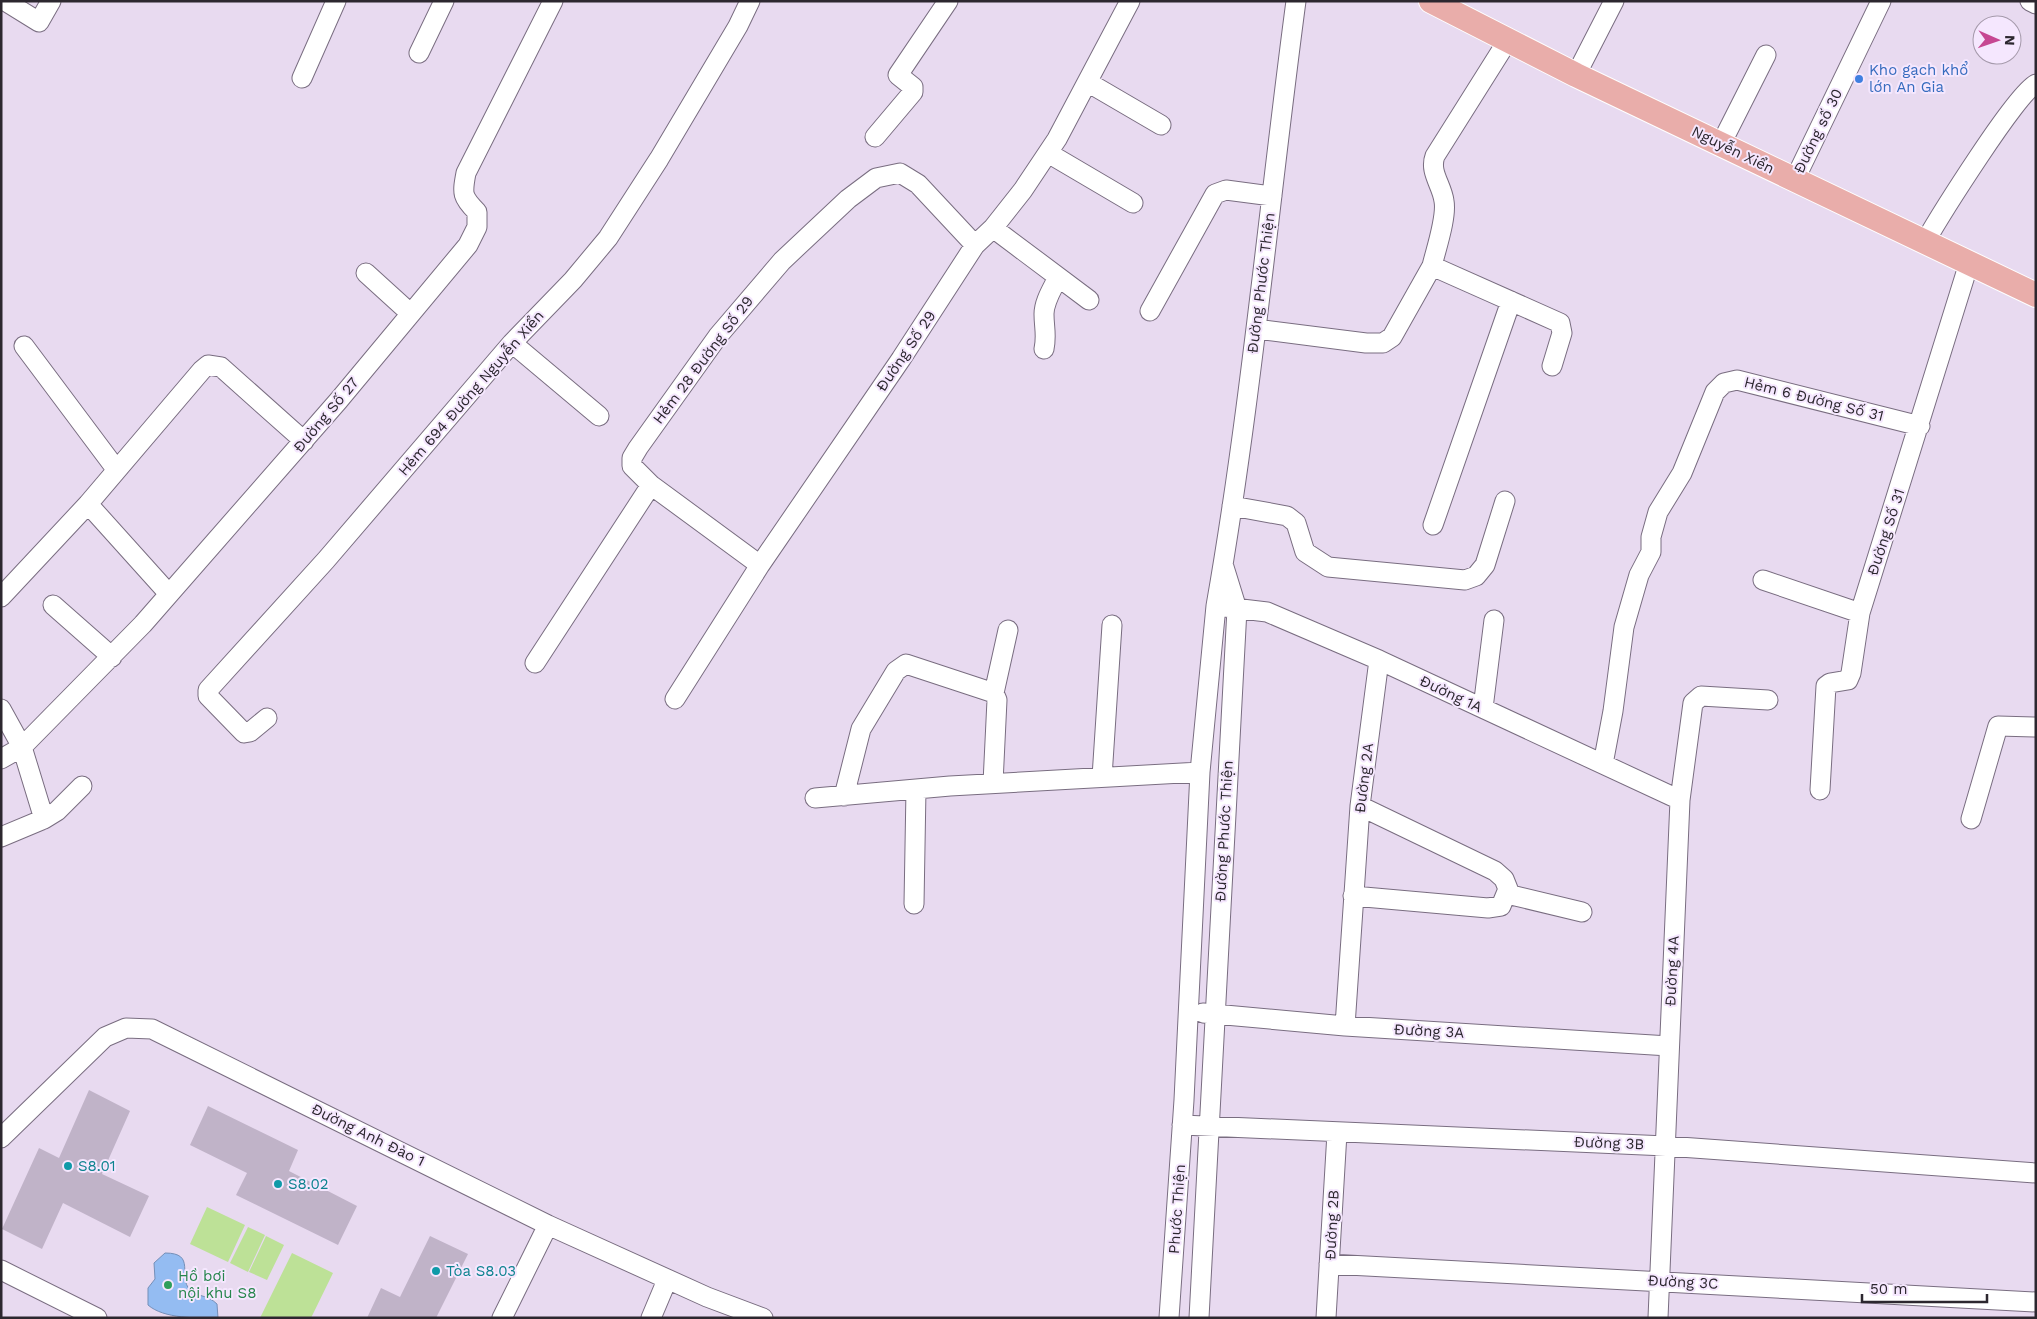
<svg xmlns="http://www.w3.org/2000/svg" width="2037" height="1319" font-family="'Work Sans',sans-serif">
  <style>
    .green { fill: #bde197 }
    .water { fill: #94bcf2; stroke: #758fb8 }
    .building { fill: #c0b3c8 }
    .lines { fill: none; stroke-linecap: round; stroke-linejoin: round }
    .minor-casing { stroke: #796d80; stroke-width: 21 }
    .major-casing { stroke: #fff; stroke-width: 26 }
    .minor { stroke: #fff; stroke-width: 19 }
    .major { stroke: #e9adaa; stroke-width: 24 }
    .shop-dot { fill: #3f7fe0; stroke: #f5e7fe; stroke-width: 2 }
    .culture-dot { fill: #0f9aa8; stroke: #f5e7fe; stroke-width: 2 }
    .leisure-dot { fill: #2e9e5b; stroke: #f5e7fe; stroke-width: 2 }
    .labels { text-anchor: middle; dominant-baseline: central; stroke-width: 4; stroke-linejoin: round; paint-order: stroke }
    .shop-label { font-size: 15px; fill: #366cbe; stroke: #f5e7fe; text-anchor: start }
    .street-label { font-size: 15px; fill: #2c272f; stroke: #f5e7fe }
    .culture-label { font-size: 15px; fill: #0d838f; stroke: #f5e7fe; text-anchor: start }
    .leisure-label { font-size: 15px; fill: #27864d; stroke: #f5e7fe; text-anchor: start }
  </style>
  <rect width="100%" height="100%" fill="#e8daf0"/>
  <path class="green" d="M 207,1207 L 245,1225 L 228,1262 L 190,1244 Z
    M 248,1227 L 265,1235 L 248,1272 L 230,1263 Z
    M 266,1236 L 284,1245 L 267,1280 L 249,1272 Z
    M 292,1253 L 333,1273 L 311,1318 L 260,1318 Z"/>
  <path class="water" d="M 165,1253 C 197,1253 177,1276 190,1290 C 196,1297 207,1294 217,1304 L 218,1318 C 197,1318 164,1319 148,1305 L 148,1288 L 155,1279 L 154,1263 Z"/>
  <path class="building" d="M 89,1090 L 130,1111 L 102,1174 L 149,1196 L 130,1237 L 63,1203 L 42,1249 L 2,1229 L 39,1148 L 59,1158 Z
    M 208,1106 L 298,1150 L 289,1171 L 357,1206 L 338,1245 L 236,1195 L 247,1173 L 190,1145 Z
    M 430,1236 L 468,1254 L 436,1318 L 367,1318 L 381,1288 L 400,1297 Z"/>
  <g class="lines">
    <g class="minor-casing">
      <path id="minor" d="M 5,1 L 39,22 L 51,1
        M 2030,1 L 2036,4
        M 419,53 L 444,1
        M 1576,75 L 1614,1
        M 302,78 L 336,1
        M 1089,83 L 1161,125
        M 875,137 L 913,92 L 913,87 L 898,75 L 948,1
        M 1721,144 L 1766,55
        M 1048,153 L 1133,203
        M 1795,179 L 1881,1
        M 993,228 L 1089,300
        M 1925,242 C 1938,219 2019,89 2036,84
        M 1432,266 C 1436,249 1447,217 1444,201 C 1442,185 1429,172 1435,156 L 1508,40
        M 366,273 L 410,313
        M 1150,311 L 1215,194 L 1226,190 L 1272,196
        M 1256,329 L 1366,343 L 1383,343 L 1392,337 L 1432,266 L 1560,323 L 1562,333 L 1552,366
        M 512,343 L 599,416
        M 24,346 L 116,469
        M 1044,349 C 1047,335 1044,328 1044,314 C 1044,301 1053,288 1058,277
        M 88,504 L 169,594
        M 1232,506 L 1287,516 L 1296,523 L 1305,552 L 1328,567 L 1465,580 L 1476,576 L 1485,565 L 1505,501
        M 1433,525 L 1511,301
        M 760,565 L 651,485 L 632,466 L 632,458 L 638,448 L 718,336 L 782,261 L 848,199 L 876,178 L 900,173 L 918,184 L 975,245
        M 1763,580 L 1860,613
        M 1,597 L 88,504 L 202,370 L 208,365 L 221,367 L 304,441
        M 53,605 L 112,657
        M 1225,607 L 1267,612 L 1379,660 L 1680,800
        M 535,663 L 651,485
        M 994,693 L 1008,630
        M 675,699 L 760,565 L 901,359 L 975,245 L 993,228 L 1023,190 L 1057,139 L 1130,1
        M 1483,708 L 1494,620
        M 1,709 L 22,747 L 44,819 L 1,837
        M 267,718 L 250,732 L 244,733 L 208,696 L 208,690 L 326,560 L 512,343 L 573,280 L 608,238 L 659,159 L 738,26 L 750,1
        M 1,759 L 22,747 L 143,624 L 339,400 L 468,245 L 477,227 L 477,212 C 462,197 462,194 466,173 L 553,1
        M 1603,764 L 1613,711 L 1624,627 L 1639,575 L 1651,552 L 1651,537 L 1658,512 L 1682,473 L 1715,392 L 1724,383 L 1737,380 L 1920,426
        M 1102,777 L 1112,625
        M 1820,790 L 1826,686 L 1830,683 L 1848,680 L 1851,673 L 1860,613 L 1969,263
        M 844,796 L 861,729 L 896,671 L 906,664 L 994,693 L 997,700 L 993,783
        M 815,798 L 950,786 L 1200,772
        M 44,819 L 57,811 L 82,786
        M 1971,819 L 1998,726 L 2036,727
        M 1507,894 L 1582,912
        M 1353,896 L 1488,908 L 1501,906 L 1508,889 L 1504,879 L 1495,871 L 1360,806
        M 914,904 L 916,789
        M 1203,1013 L 1345,1026 L 1669,1046
        M 1345,1026 L 1360,806 L 1379,660
        M 1182,1125 L 1666,1146 L 2036,1173
        M 1,1138 L 105,1037 L 126,1028 L 152,1029 L 548,1225 L 707,1297 L 763,1318
        M 1329,1264 L 2036,1302
        M 1,1270 L 97,1318
        M 502,1318 L 548,1225
        M 651,1318 L 667,1280
        M 1169,1318 L 1184,1100 L 1200,772 L 1216,606 C 1251,406 1269,203 1296,1
        M 1199,1318 L 1237,609 L 1224,567
        M 1326,1318 L 1337,1133
        M 1658,1318 L 1680,800 L 1693,703 L 1701,696 L 1768,700"/>
    </g>
    <g class="major-casing">
      <path id="major" d="M 1431,1 L 1576,75 L 2036,295"/>
    </g>
    <use href="#minor" class="minor"/>
    <use href="#major" class="major"/>
  </g>
  <circle class="shop-dot" cx="1859" cy="79" r="5"/>
  <g class="culture-dot">
    <circle cx="68" cy="1166" r="5"/>
    <circle cx="278" cy="1184" r="5"/>
    <circle cx="436" cy="1271" r="5"/>
  </g>
  <circle class="leisure-dot" cx="168" cy="1285" r="5"/>
  <g class="labels">
    <g class="shop-label">
      <text x="1869" y="70">Kho gạch khổ<tspan x="1869" dy="17">lớn An Gia</tspan></text>
    </g>
    <g class="street-label">
      <text transform="translate(1818 131) rotate(-64)">Đường số 30</text>
      <text transform="translate(1733 150) rotate(26)">Nguyễn Xiển</text>
      <text transform="translate(1261 283) rotate(-83)">Đường Phước Thiện</text>
      <text transform="translate(906 351) rotate(-56)">Đường Số 29</text>
      <text transform="translate(703 360) rotate(-53)">Hẻm 28 Đường Số 29</text>
      <text transform="translate(471 393) rotate(-49)">Hẻm 694 Đường Nguyễn Xiển</text>
      <text transform="translate(1814 399) rotate(14)">Hẻm 6 Đường Số 31</text>
      <text transform="translate(326 415) rotate(-50)">Đường Số 27</text>
      <text transform="translate(1886 532) rotate(-72)">Đường Số 31</text>
      <text transform="translate(1451 694) rotate(25)">Đường 1A</text>
      <text transform="translate(1364 778) rotate(-83)">Đường 2A</text>
      <text transform="translate(1224 831) rotate(-87)">Đường Phước Thiện</text>
      <text transform="translate(1672 971) rotate(-87)">Đường 4A</text>
      <text transform="translate(1429 1031) rotate(3)">Đường 3A</text>
      <text transform="translate(368 1135) rotate(26)">Đường Anh Đào 1</text>
      <text transform="translate(1609 1143) rotate(2)">Đường 3B</text>
      <text transform="translate(1177 1209) rotate(-86)">Phước Thiện</text>
      <text transform="translate(1332 1225) rotate(-87)">Đường 2B</text>
      <text transform="translate(1683 1282) rotate(3)">Đường 3C</text>
    </g>
    <g class="culture-label">
      <text x="78" y="1166">S8.01</text>
      <text x="288" y="1184">S8.02</text>
      <text x="446" y="1271">Tòa S8.03</text>
    </g>
    <g class="leisure-label">
      <text x="178" y="1276">Hồ bơi<tspan x="178" dy="17">nội khu S8</tspan></text>
    </g>
  </g>
  <rect width="2037" height="1319" fill="none" stroke="#2c272f" stroke-width="5"/>
  <g transform="translate(1997 40) rotate(92)"><circle r="24" fill="#f5e7fe" stroke="#a59aab"/>
  <path d="M0-4L9 19L0 12L-9 19Z" fill="#c64792"/>
  <text y="-8" font-size="14" font-weight="bold" text-anchor="middle" fill="#2c272f">N</text>
  </g>
  <path d="M1862 1294v8h125v-8" fill="none" stroke="#2c272f" stroke-width="2.5"/>
  <text x="1870" y="1294" font-size="15" fill="#2c272f" stroke="#f5e7fe" stroke-width="4" paint-order="stroke">50 m</text>
</svg>
